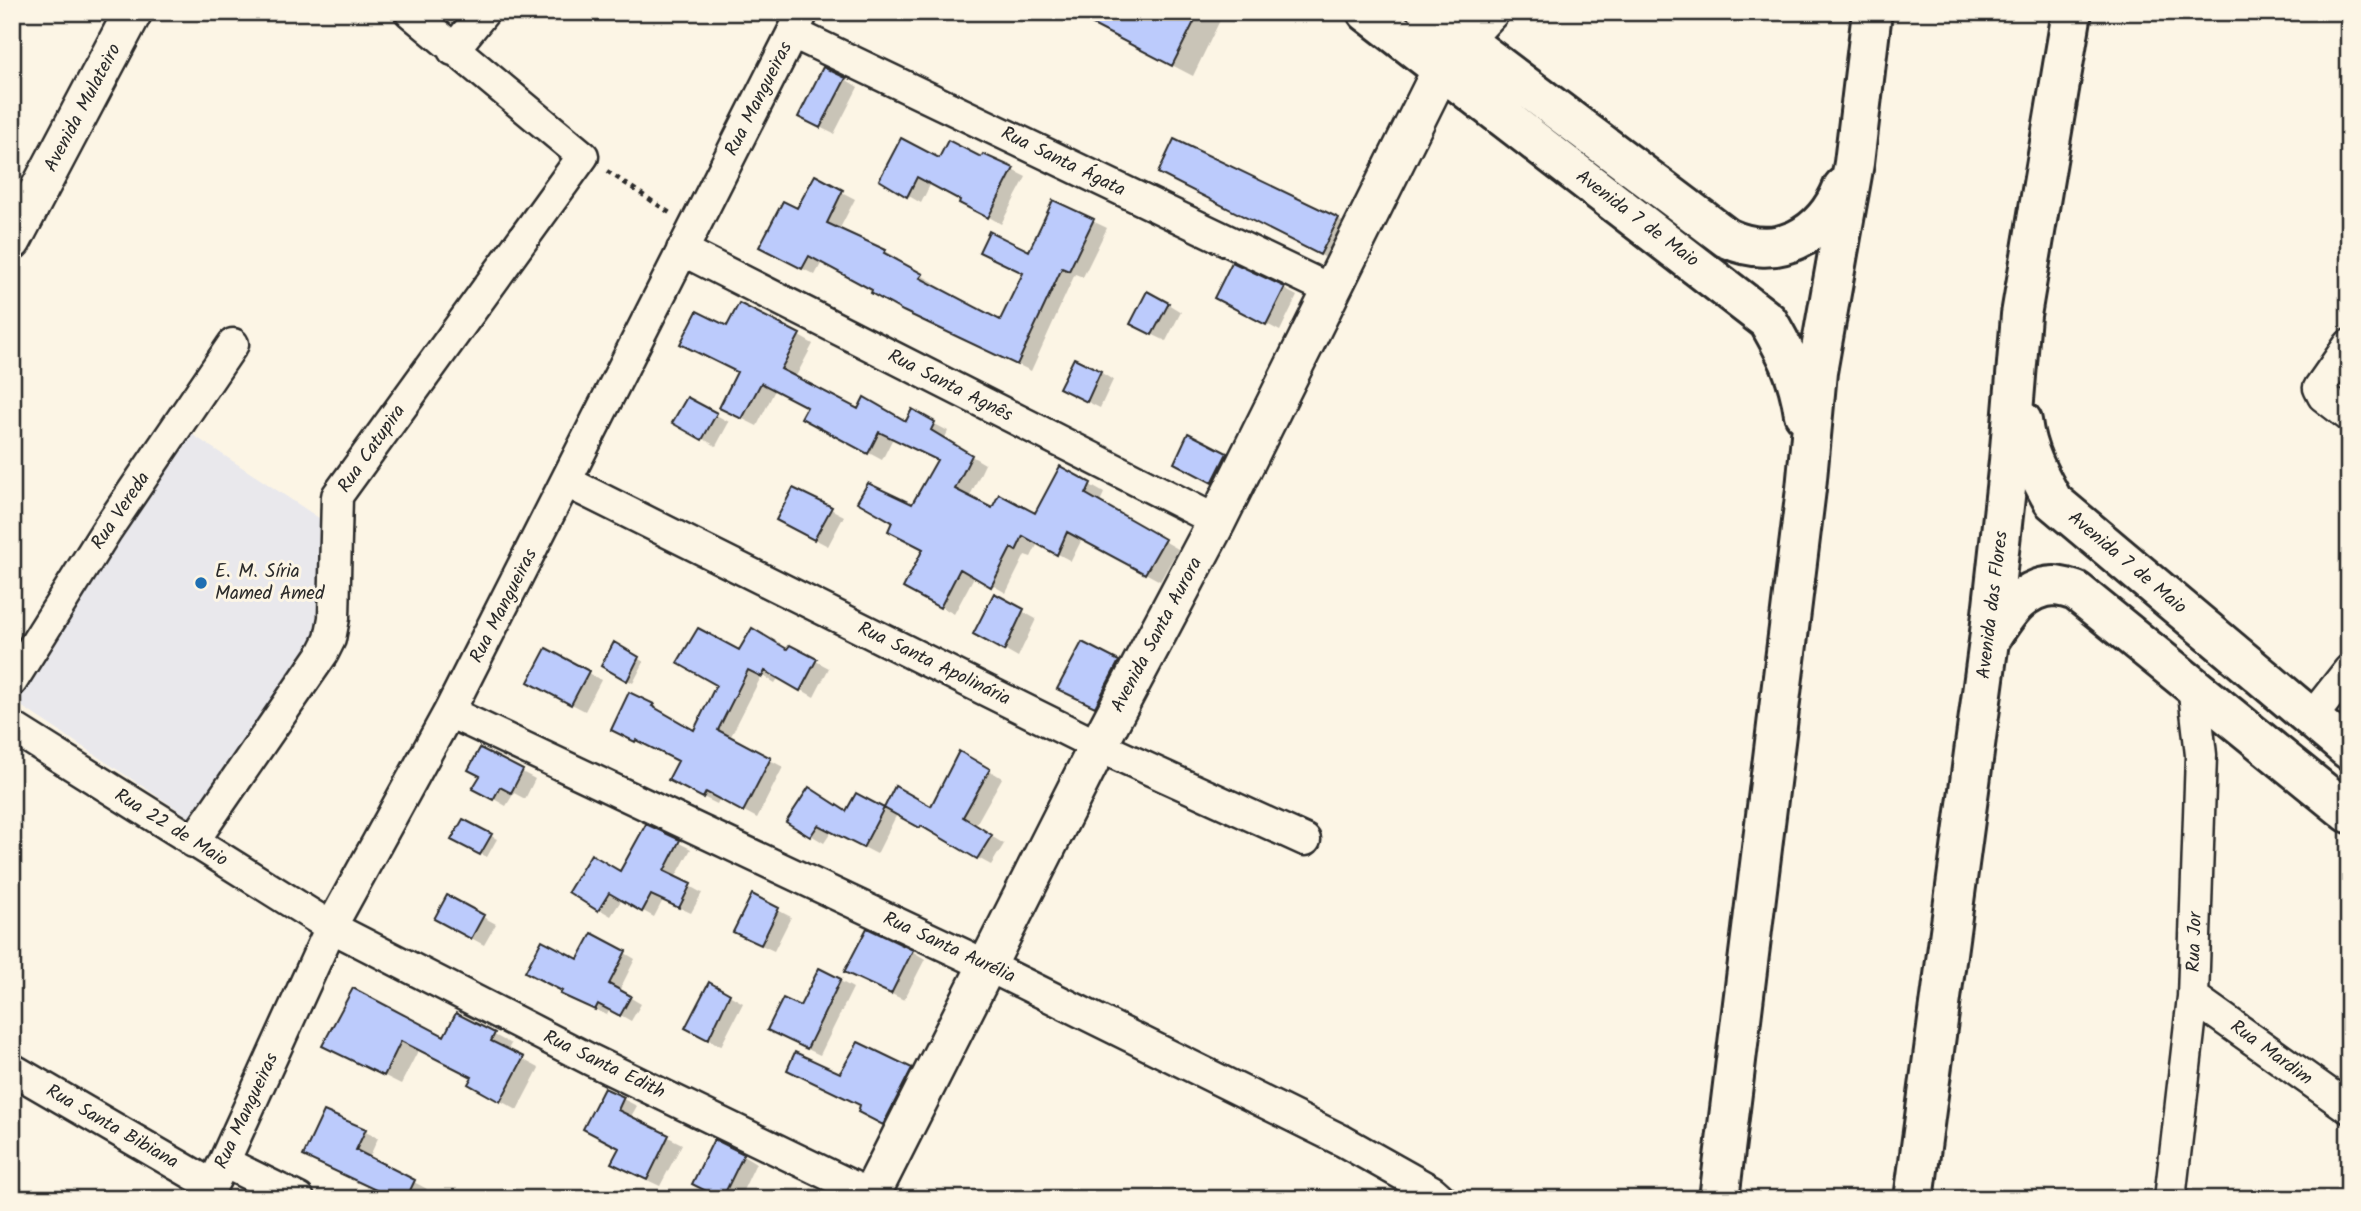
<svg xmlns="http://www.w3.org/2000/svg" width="2361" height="1211" font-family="Kalam,sans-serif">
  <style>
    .built { fill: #e9e8ec }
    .shadow { fill: #0003 }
    .building { fill: #bccbfc; stroke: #2b2b2b; stroke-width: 2 }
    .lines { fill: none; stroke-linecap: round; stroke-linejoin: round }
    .minor-casing { stroke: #2b2b2b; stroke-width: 35 }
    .tertiary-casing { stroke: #2b2b2b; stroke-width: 42 }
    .secondary-casing { stroke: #2b2b2b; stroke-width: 44 }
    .path { stroke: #2b2b2b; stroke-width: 4.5; stroke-dasharray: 5 5; stroke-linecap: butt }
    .minor { stroke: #fcf5e5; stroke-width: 30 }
    .tertiary { stroke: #fcf5e5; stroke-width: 37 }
    .secondary { stroke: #fcf5e5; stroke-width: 38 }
    .poi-dot { fill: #1f6fb2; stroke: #fcf5e5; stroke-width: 2.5 }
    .labels { text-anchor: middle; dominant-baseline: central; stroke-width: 6; stroke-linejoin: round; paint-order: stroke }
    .street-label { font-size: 19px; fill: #2b2b2b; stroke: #fcf5e5 }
    .poi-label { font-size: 19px; fill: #2b2b2b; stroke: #fcf5e5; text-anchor: start }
  </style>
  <rect width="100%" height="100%" fill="#fcf5e5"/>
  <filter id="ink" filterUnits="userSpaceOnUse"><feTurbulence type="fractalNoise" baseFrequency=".0143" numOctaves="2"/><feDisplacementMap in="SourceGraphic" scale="14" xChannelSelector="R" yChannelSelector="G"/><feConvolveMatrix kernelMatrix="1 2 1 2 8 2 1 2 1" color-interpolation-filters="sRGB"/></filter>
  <g filter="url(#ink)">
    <path class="built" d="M 184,429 L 319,518 L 319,647 L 198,823 L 12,700 L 12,693 Z"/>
    <path class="shadow" d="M 1097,12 L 1224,12 L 1193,76 L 1112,34 Z
      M 845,79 L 858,87 L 834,134 L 813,124 Z
      M 984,156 L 1026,177 L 1001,224 L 931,183 L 921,203 L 881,180 L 940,160 L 982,159 Z
      M 815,178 L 855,199 L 839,230 L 885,251 L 898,259 L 897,261 L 935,283 L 933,287 L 1001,323 L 1025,274 L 1030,253 L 1053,202 L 1107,228 L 1083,277 L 1075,274 L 1031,371 L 886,300 L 874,290 L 822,262 L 815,275 L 774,254 Z
      M 1180,183 L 1338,219 L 1358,231 L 1340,265 Z
      M 1284,289 L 1297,296 L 1280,331 L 1229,304 Z
      M 1168,304 L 1181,312 L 1166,341 L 1145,331 Z
      M 728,329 L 799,336 L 813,344 L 795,378 L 859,412 L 906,423 L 912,412 L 948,431 L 944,440 L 985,464 L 969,498 L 993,510 L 1036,516 L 1060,468 L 1104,493 L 1099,504 L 1178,549 L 1160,581 L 1082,539 L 1071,561 L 1038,543 L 1031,557 L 1025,555 L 1006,593 L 975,575 L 954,614 L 906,587 L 926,549 L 939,460 L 893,438 L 882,460 L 817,425 L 809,407 L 775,390 L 757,426 L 735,415 L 739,372 Z
      M 1100,372 L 1113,380 L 1100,408 L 1074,395 Z
      M 688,400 L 729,422 L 716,446 L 675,423 Z
      M 1226,455 L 1239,462 L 1226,489 L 1189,470 Z
      M 794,490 L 844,516 L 828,546 L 791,527 Z
      M 995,596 L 1036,619 L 1018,657 L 976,633 Z
      M 615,645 L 644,662 L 633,683 L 603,666 Z
      M 1082,645 L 1131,670 L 1108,713 L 1073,696 Z
      M 791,648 L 829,668 L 814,697 L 779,677 L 775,683 L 762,675 L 730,738 L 783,767 L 757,818 L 720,798 L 717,804 L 683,787 L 680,761 L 626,737 L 630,694 L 666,713 L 665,715 L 695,732 L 739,653 L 788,652 Z
      M 588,673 L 601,680 L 585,711 L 543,689 Z
      M 960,753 L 1002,778 L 975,826 L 1004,844 L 991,865 L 897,814 L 877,854 L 832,831 L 824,843 L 788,821 L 847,813 L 856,795 L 884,810 L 896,789 L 931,808 Z
      M 522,772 L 535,779 L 525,799 L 514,793 L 506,806 L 475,788 Z
      M 464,821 L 497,839 L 487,857 L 453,839 Z
      M 647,827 L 691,849 L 675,878 L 702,893 L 691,913 L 663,900 L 654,917 L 622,899 L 611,916 L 570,892 L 621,873 Z
      M 752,897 L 791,917 L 774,951 L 748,939 Z
      M 483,917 L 496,924 L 484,945 L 449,926 Z
      M 912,951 L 925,959 L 904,1000 L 860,979 Z
      M 625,953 L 635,959 L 619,991 L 641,1004 L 631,1021 L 610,1009 L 607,1015 L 573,999 L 579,962 Z
      M 840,981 L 853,988 L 820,1055 L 782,1037 L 801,1008 Z
      M 710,984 L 743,1003 L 721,1046 L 700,1035 Z
      M 457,1015 L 511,1044 L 507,1051 L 539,1068 L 517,1110 L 470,1084 L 474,1077 L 419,1049 L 401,1084 L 325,1046 L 445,1038 Z
      M 911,1070 L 924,1077 L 896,1131 L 873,1119 L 841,1075 Z
      M 605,1090 L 637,1106 L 630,1118 L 682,1144 L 660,1186 L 626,1170 Z
      M 325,1113 L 378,1138 L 369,1158 L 427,1189 L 422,1199 L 395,1199 Z
      M 743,1155 L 756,1163 L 739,1199 L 723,1199 L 694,1183 Z
      M 811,1188 L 833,1199 L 805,1199 Z
      M 507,1194 L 517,1199 L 504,1199 Z"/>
    <path class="building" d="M 1068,12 L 1199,12 L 1172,66 Z
      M 823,67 L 846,78 L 820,128 L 798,117 Z
      M 901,138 L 939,158 L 948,140 L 981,157 L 983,154 L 1014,168 L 988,218 L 959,203 L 960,200 L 917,177 L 907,197 L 879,180 Z
      M 1174,139 L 1339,218 L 1320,255 L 1158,173 Z
      M 815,175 L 843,190 L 827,223 L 886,250 L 884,253 L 923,274 L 920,278 L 1000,320 L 1023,273 L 979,252 L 989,231 L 1029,251 L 1053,200 L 1094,219 L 1069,271 L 1062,268 L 1017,365 L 903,311 L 871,293 L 872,290 L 809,256 L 802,269 L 759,247 L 783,201 L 797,208 Z
      M 1232,262 L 1285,287 L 1266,325 L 1214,298 Z
      M 1147,291 L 1169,303 L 1152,335 L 1130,324 Z
      M 739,303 L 800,334 L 781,369 L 858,409 L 864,397 L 906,421 L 912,409 L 935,422 L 931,430 L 972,455 L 955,489 L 992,508 L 999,494 L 1035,513 L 1060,466 L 1091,483 L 1086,494 L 1165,539 L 1145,574 L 1067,532 L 1057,555 L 1023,536 L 1016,551 L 1011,548 L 991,587 L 960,569 L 940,608 L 903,588 L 923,549 L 888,531 L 892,522 L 857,502 L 868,483 L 912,504 L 937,460 L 879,432 L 868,454 L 801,418 L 807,407 L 761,383 L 742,419 L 719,408 L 737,372 L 680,344 L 697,311 L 727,326 Z
      M 1074,358 L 1101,371 L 1087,402 L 1059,388 Z
      M 687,397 L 717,413 L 702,440 L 672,423 Z
      M 1188,433 L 1227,453 L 1212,483 L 1174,463 Z
      M 793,488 L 832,507 L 814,540 L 776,520 Z
      M 994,593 L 1024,609 L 1004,651 L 973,634 Z
      M 698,628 L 739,650 L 752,628 L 787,649 L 790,645 L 817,659 L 800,691 L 765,671 L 762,677 L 748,670 L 718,730 L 771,758 L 743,812 L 706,792 L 703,798 L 668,780 L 678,761 L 636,740 L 635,742 L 611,730 L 629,692 L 654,704 L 652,706 L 694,730 L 716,685 L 677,663 Z
      M 614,642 L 639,657 L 627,681 L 601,666 Z
      M 1082,642 L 1119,661 L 1095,707 L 1057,689 Z
      M 546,648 L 589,671 L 571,705 L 528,682 Z
      M 480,748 L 523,770 L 511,793 L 500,787 L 493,800 L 472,789 L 480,776 L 468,770 Z
      M 959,751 L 990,769 L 963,817 L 992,835 L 977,859 L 921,826 L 920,828 L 884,808 L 895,786 L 931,806 Z
      M 809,787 L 846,811 L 856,793 L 884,808 L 863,848 L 818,825 L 810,837 L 786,822 Z
      M 463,819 L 492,834 L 480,855 L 451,840 Z
      M 646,824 L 680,840 L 664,871 L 691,884 L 679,908 L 651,895 L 642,912 L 609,893 L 598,911 L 568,892 L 591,854 L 620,871 Z
      M 752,894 L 779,908 L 761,945 L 733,932 Z
      M 447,895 L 484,915 L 471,939 L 434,919 Z
      M 867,928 L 913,950 L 891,994 L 844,972 Z
      M 592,933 L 626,951 L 609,984 L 631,996 L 620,1016 L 598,1004 L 595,1010 L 560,994 L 562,991 L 525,972 L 542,940 L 578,959 Z
      M 819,968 L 841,979 L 807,1049 L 767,1030 L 783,998 L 800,1006 Z
      M 709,982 L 730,994 L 708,1040 L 685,1028 Z
      M 353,988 L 444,1036 L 456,1013 L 495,1033 L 491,1041 L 524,1057 L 500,1102 L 468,1084 L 472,1077 L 401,1041 L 384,1076 L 322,1046 Z
      M 858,1042 L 912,1068 L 883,1125 L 858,1112 L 860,1105 L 787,1070 L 795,1052 L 840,1073 Z
      M 604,1088 L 624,1097 L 618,1110 L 669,1135 L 647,1180 L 611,1163 L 619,1148 L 583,1129 Z
      M 324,1111 L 366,1129 L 356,1150 L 415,1180 L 406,1199 L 395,1199 L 303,1156 Z
      M 714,1139 L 744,1154 L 722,1199 L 692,1184 Z"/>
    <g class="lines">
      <g class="minor-casing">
        <path id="minor" d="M 793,33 L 1333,291
          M 453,50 L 484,12
          M 1451,58 L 1494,12
          M 682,250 L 1217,521
          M 2349,345 L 2319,388 L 2323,396 L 2349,416
          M 567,482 L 1098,746 L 1305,840
          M 12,681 L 106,531 L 233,344
          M 449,712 L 988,966 L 1343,1141 L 1432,1191 L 1441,1199
          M 2312,717 L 2349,670
          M 12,727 L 331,927 L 589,1059 L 879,1199
          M 193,842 L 323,653 L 330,639 L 334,618 L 337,496 L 583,156 L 410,12
          M 2193,997 L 2349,1108
          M 12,1069 L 212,1185
          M 224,1162 L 299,1199
          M 205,1199 L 224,1162 L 331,927 L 449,712 L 803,12
          M 2170,1199 L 2193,997 L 2201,755 L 2193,684"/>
      </g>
      <g class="tertiary-casing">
        <path id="tertiary" d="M 12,241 L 133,12
          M 869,1199 L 1098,746 L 1217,521 L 1441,70"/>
      </g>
      <g class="secondary-casing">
        <path id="secondary" d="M 1367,12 L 1768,321 C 1787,354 1798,375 1804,414
          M 1427,12 L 1727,238 C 1777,261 1823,237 1843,187
          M 2022,421 C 2026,452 2038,474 2053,501 L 2349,750
          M 1989,641 C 2005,616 2021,587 2054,586 C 2061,586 2069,589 2076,591 L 2349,813
          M 1719,1199 L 1806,489 L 1817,372 L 1854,163 L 1872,12
          M 1914,1199 L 1989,641 L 2009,461 L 2021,315 L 2072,12"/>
      </g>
      <path class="path" d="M 607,171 L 670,213"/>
      <use href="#minor" class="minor"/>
      <use href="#tertiary" class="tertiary"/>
      <use href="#secondary" class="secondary"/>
    </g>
  </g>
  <circle class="poi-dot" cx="201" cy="583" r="7"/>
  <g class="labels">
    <g class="street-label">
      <text transform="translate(759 99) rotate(-63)">Rua Mangueiras</text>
      <text transform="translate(83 108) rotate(-62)">Avenida Mulateiro</text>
      <text transform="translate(1063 162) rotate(26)">Rua Santa Ágata</text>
      <text transform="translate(1637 219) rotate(37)">Avenida 7 de Maio</text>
      <text transform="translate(950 386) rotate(27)">Rua Santa Agnês</text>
      <text transform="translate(372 449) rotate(-55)">Rua Catupira</text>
      <text transform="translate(121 511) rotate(-56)">Rua Vereda</text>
      <text transform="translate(2127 563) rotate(40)">Avenida 7 de Maio</text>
      <text transform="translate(1993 605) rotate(-83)">Avenida das Flores</text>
      <text transform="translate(504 606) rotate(-63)">Rua Mangueiras</text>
      <text transform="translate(1157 635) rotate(-62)">Avenida Santa Aurora</text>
      <text transform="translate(934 664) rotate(26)">Rua Santa Apolinária</text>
      <text transform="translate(171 828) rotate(32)">Rua 22 de Maio</text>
      <text transform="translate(2195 942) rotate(-88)">Rua Jor</text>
      <text transform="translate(949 948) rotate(25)">Rua Santa Aurélia</text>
      <text transform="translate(2271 1053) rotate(36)">Rua Mardim</text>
      <text transform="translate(604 1065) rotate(26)">Rua Santa Edith</text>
      <text transform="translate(247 1111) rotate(-65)">Rua Mangueiras</text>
      <text transform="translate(112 1127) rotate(30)">Rua Santa Bibiana</text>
    </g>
    <g class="poi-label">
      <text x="215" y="572">E. M. Síria<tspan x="215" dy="22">Mamed Amed</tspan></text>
    </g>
  </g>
  <rect width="2361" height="1211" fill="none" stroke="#fcf5e5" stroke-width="42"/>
  <rect x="21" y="21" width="2319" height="1169" fill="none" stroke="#2b2b2b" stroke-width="2.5" filter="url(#ink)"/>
</svg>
